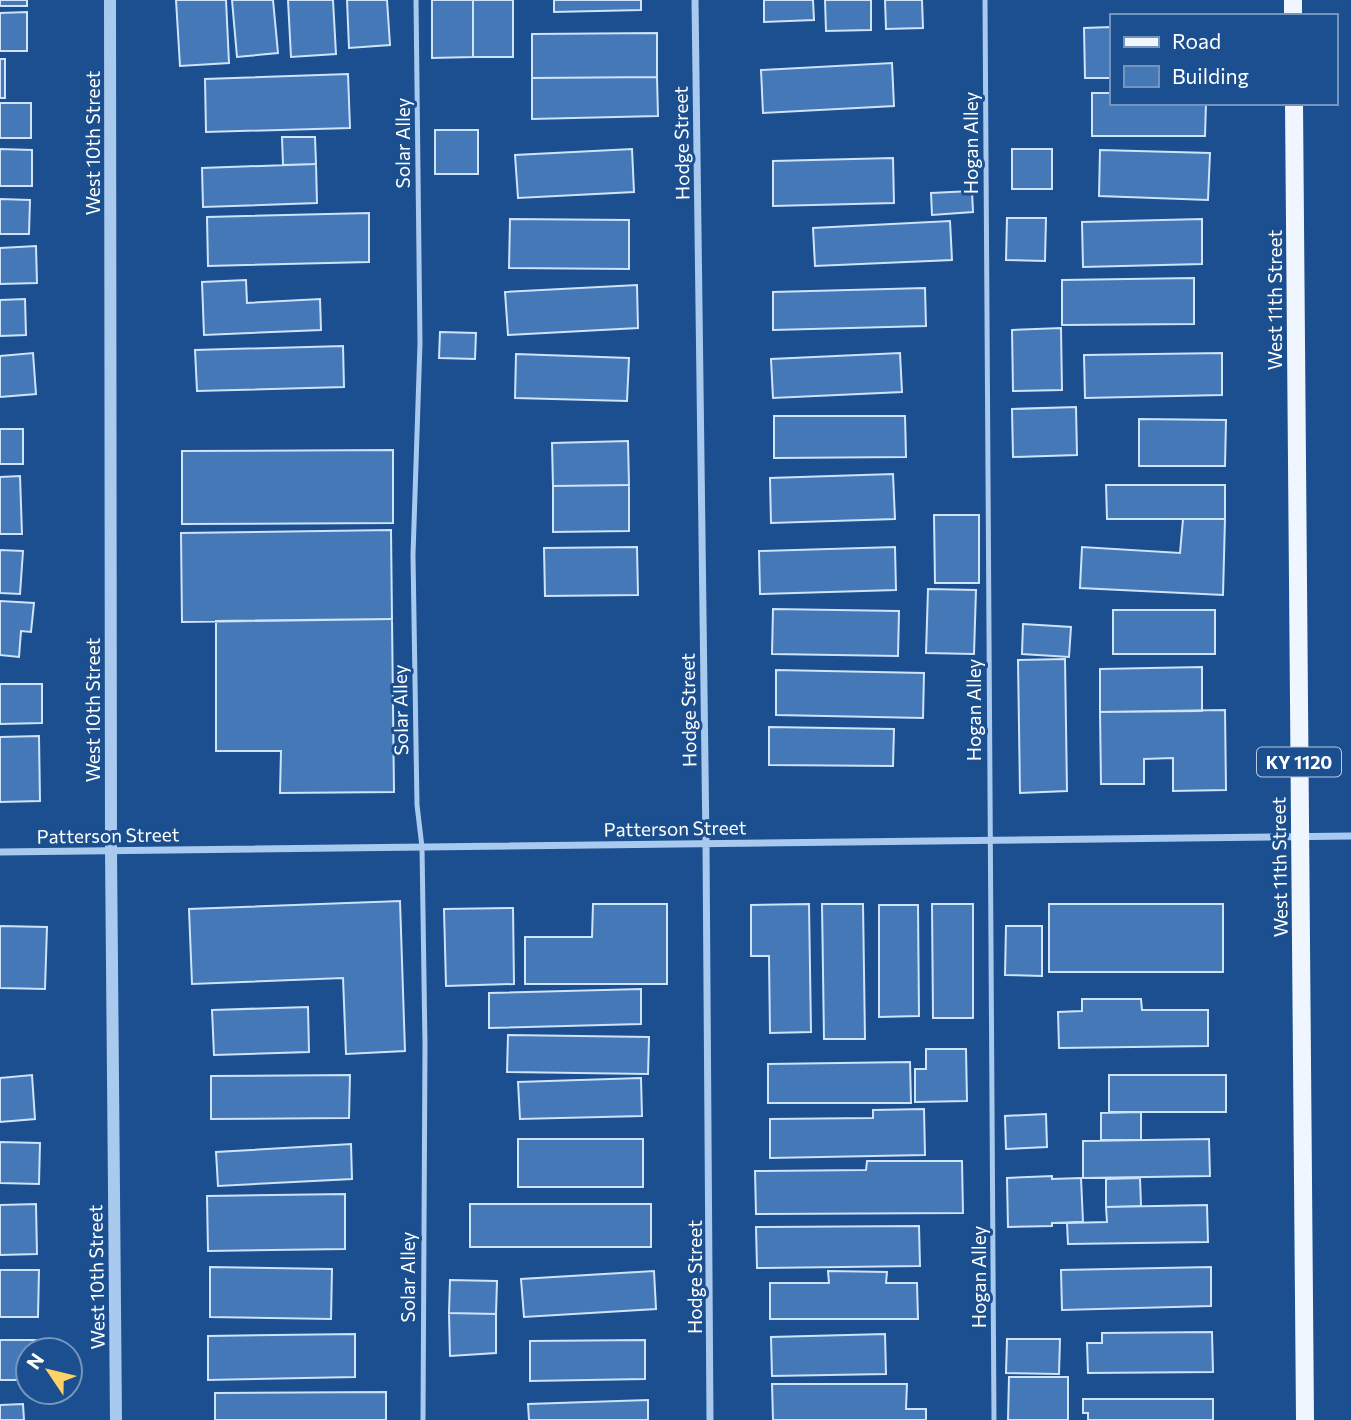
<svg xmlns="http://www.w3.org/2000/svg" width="1351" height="1420" font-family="Commissioner,sans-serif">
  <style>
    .building { fill: #4478b7; stroke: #cfe3fa; stroke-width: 2 }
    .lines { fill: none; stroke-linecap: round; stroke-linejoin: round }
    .service { stroke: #a9c9ee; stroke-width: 5 }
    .minor { stroke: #a9c9ee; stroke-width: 7 }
    .tertiary { stroke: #a9c9ee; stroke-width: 12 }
    .primary { stroke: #f0f6ff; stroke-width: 18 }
    .labels { text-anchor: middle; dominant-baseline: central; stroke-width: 6; stroke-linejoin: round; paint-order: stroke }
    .shield { fill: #1b4f8f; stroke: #bbcadd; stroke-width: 2 }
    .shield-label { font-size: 18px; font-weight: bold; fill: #fff }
    .street-label { font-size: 19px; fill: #fff; stroke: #1b4f8f }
  </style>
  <rect width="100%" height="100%" fill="#1b4f8f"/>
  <path class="building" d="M 0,0 L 27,0 L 27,6 L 0,6 Z
    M 176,0 L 226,0 L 229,63 L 180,66 Z
    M 232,0 L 273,0 L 278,53 L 237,57 Z
    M 288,0 L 333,0 L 336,54 L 291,57 Z
    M 347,0 L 387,0 L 390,45 L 349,48 Z
    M 432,0 L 473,0 L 473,57 L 432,58 Z
    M 473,0 L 513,0 L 513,57 L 473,57 Z
    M 554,0 L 641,0 L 641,10 L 554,12 Z
    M 764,0 L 813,0 L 814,20 L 764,22 Z
    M 825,0 L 871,0 L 871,30 L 826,31 Z
    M 885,0 L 922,0 L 923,28 L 886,29 Z
    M 27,12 L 27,51 L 0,51 L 0,13 Z
    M 1111,27 L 1111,78 L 1085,78 L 1084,28 Z
    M 657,33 L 657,77 L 532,78 L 532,34 Z
    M 0,59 L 5,59 L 5,98 L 0,98 Z
    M 892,63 L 894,106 L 763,113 L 761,70 Z
    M 348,74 L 350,128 L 206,132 L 205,79 Z
    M 657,77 L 658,116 L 532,119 L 532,78 Z
    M 1092,93 L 1111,93 L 1111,103 L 1206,103 L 1205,136 L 1092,136 Z
    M 0,103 L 31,103 L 31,138 L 0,138 Z
    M 435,130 L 478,130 L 478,174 L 435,174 Z
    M 282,137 L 315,137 L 316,164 L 283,165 Z
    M 0,149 L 32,150 L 32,186 L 0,186 Z
    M 632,149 L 634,192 L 518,198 L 515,155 Z
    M 1012,149 L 1052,149 L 1052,189 L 1012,189 Z
    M 1100,150 L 1210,153 L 1208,200 L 1099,196 Z
    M 893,158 L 894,203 L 773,206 L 773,161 Z
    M 316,164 L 317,203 L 203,207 L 202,168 Z
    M 972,191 L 973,212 L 932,215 L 931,193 Z
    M 0,199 L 30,200 L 29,234 L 0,234 Z
    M 369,213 L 369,262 L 208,266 L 207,217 Z
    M 1007,218 L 1046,218 L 1045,261 L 1006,260 Z
    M 510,219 L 629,220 L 629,269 L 509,268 Z
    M 1202,219 L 1202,264 L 1083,267 L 1082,222 Z
    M 950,221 L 952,260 L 815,266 L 813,228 Z
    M 36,246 L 37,283 L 0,284 L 0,248 Z
    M 1194,278 L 1194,324 L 1062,325 L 1062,280 Z
    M 246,280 L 247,303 L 320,299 L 321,330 L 204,335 L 202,282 Z
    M 637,285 L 638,328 L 508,335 L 505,292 Z
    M 925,288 L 926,326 L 773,330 L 773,292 Z
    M 25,299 L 26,335 L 0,336 L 0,300 Z
    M 1061,328 L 1062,390 L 1013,391 L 1012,330 Z
    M 440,332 L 476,333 L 475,359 L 439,358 Z
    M 343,346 L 344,387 L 197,391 L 195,350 Z
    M 33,353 L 36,394 L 0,397 L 0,356 Z
    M 900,353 L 902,392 L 773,398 L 771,359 Z
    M 1222,353 L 1222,395 L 1085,398 L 1084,355 Z
    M 516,354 L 629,358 L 627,401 L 515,398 Z
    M 1076,407 L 1077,455 L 1013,457 L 1012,409 Z
    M 774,416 L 905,416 L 906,457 L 774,458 Z
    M 1139,419 L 1226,420 L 1225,466 L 1139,466 Z
    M 0,429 L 23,429 L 23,464 L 0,464 Z
    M 628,441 L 629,485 L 553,486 L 552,443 Z
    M 393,450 L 393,523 L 182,524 L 182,451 Z
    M 893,474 L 895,519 L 771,523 L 770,478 Z
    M 20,476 L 22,534 L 0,534 L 0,477 Z
    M 629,485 L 629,531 L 553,532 L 553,486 Z
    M 1106,485 L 1225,485 L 1225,519 L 1107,519 Z
    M 934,515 L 979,515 L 979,583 L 935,583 Z
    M 1183,519 L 1225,519 L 1223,595 L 1080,588 L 1082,547 L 1180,553 Z
    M 391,530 L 392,619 L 182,622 L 181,533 Z
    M 637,547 L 638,595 L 545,596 L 544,548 Z
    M 895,547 L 896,590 L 760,594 L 759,551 Z
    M 0,550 L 23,551 L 20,594 L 0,593 Z
    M 928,589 L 976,590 L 974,654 L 926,653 Z
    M 0,601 L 34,603 L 31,632 L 21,631 L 19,657 L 0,655 Z
    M 773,609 L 899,611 L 898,656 L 772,654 Z
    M 1113,610 L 1215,610 L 1215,654 L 1113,654 Z
    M 392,619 L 394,792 L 280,793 L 281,751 L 216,751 L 216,621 Z
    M 1023,624 L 1071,627 L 1069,657 L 1022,654 Z
    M 1065,659 L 1067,791 L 1020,793 L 1018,660 Z
    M 1202,667 L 1202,711 L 1100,712 L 1100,669 Z
    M 776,670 L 924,673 L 923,718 L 776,715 Z
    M 0,684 L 42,684 L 42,723 L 0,724 Z
    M 1225,710 L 1226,790 L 1173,791 L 1173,758 L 1144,759 L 1144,784 L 1101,784 L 1100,712 Z
    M 769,727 L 894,729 L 893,766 L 769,765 Z
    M 39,736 L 40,801 L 0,802 L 0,737 Z
    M 400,901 L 405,1051 L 346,1054 L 343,978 L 192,984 L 189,909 Z
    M 593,904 L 667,904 L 667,984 L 525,984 L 525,937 L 592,937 Z
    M 809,904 L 811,1032 L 770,1033 L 769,956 L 751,956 L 751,905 Z
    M 822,904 L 863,904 L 865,1039 L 824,1039 Z
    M 932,904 L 973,904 L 973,1018 L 933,1018 Z
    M 1049,904 L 1223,904 L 1223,972 L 1049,972 Z
    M 879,905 L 918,905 L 919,1016 L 879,1017 Z
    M 513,908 L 514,984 L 446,986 L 444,909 Z
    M 0,926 L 47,927 L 45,989 L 0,988 Z
    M 1006,926 L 1042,926 L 1042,976 L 1005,975 Z
    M 641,989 L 641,1024 L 489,1028 L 489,993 Z
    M 1082,999 L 1141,999 L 1142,1010 L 1208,1010 L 1208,1046 L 1059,1048 L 1058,1012 L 1082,1011 Z
    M 308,1007 L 309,1052 L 214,1055 L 212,1010 Z
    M 508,1035 L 649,1037 L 648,1074 L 507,1072 Z
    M 926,1049 L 966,1049 L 967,1101 L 915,1102 L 915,1069 L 926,1069 Z
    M 910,1062 L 911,1103 L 768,1103 L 768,1064 Z
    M 32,1075 L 35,1119 L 0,1122 L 0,1078 Z
    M 350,1075 L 349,1118 L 211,1119 L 211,1076 Z
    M 1109,1075 L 1226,1075 L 1226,1112 L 1109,1112 Z
    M 641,1078 L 642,1116 L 520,1119 L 518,1082 Z
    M 924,1109 L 925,1155 L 770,1158 L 770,1119 L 873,1118 L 873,1110 Z
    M 1141,1112 L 1141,1140 L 1101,1140 L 1101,1113 Z
    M 1046,1114 L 1047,1147 L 1006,1149 L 1005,1116 Z
    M 518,1139 L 643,1139 L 643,1187 L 518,1187 Z
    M 1209,1139 L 1210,1176 L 1083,1178 L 1083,1141 Z
    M 0,1142 L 40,1143 L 39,1184 L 0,1183 Z
    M 351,1144 L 352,1179 L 218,1186 L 216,1152 Z
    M 867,1161 L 962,1161 L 963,1213 L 756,1214 L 755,1171 L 866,1170 Z
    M 1052,1176 L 1052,1179 L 1081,1178 L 1083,1222 L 1052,1223 L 1052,1226 L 1008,1227 L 1007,1178 Z
    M 1140,1178 L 1141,1206 L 1106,1207 L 1106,1179 Z
    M 345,1194 L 345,1249 L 208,1251 L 207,1196 Z
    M 36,1204 L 37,1254 L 0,1255 L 0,1205 Z
    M 470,1204 L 651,1204 L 651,1247 L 470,1247 Z
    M 1207,1205 L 1208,1242 L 1068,1244 L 1067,1223 L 1107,1222 L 1106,1207 Z
    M 919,1226 L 920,1266 L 757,1268 L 756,1227 Z
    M 210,1267 L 332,1269 L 331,1319 L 210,1317 Z
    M 1211,1267 L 1211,1306 L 1062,1310 L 1061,1270 Z
    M 0,1270 L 39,1270 L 38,1317 L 0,1317 Z
    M 654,1271 L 656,1309 L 524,1317 L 521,1279 Z
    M 828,1271 L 887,1272 L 886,1283 L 917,1283 L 918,1319 L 770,1319 L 770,1283 L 829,1283 Z
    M 450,1280 L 497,1281 L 496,1314 L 449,1313 Z
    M 449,1313 L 496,1314 L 496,1353 L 450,1356 Z
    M 1212,1332 L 1213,1372 L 1088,1373 L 1087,1343 L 1102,1343 L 1102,1333 Z
    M 355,1334 L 355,1377 L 208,1380 L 208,1336 Z
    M 885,1334 L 886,1374 L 772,1376 L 771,1337 Z
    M 1007,1339 L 1060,1339 L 1059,1374 L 1006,1373 Z
    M 0,1340 L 39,1340 L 39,1350 L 28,1350 L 28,1380 L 0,1380 Z
    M 645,1340 L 645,1379 L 530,1381 L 530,1341 Z
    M 1009,1377 L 1068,1377 L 1068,1420 L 1008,1420 Z
    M 772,1384 L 907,1384 L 906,1409 L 926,1409 L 926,1420 L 773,1420 Z
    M 386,1392 L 386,1420 L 215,1420 L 215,1393 Z
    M 1083,1399 L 1213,1399 L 1213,1420 L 1088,1420 L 1088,1413 L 1083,1413 Z
    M 648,1400 L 648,1420 L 529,1420 L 528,1404 Z
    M 23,1404 L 24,1420 L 0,1420 L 0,1405 Z"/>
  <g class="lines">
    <path class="service" d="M 416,0 L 420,343 L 413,555 L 417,805 L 422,847 L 425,1045 L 423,1420
      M 985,0 L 994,1420"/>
    <path class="minor" d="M 695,0 L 706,843 L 710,1420
      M 0,852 L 1351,836"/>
    <path class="tertiary" d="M 110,0 L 111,851 L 116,1420"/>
    <path class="primary" d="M 1293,0 L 1293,16
      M 1294,103 L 1305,1420"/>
  </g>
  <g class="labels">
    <rect class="shield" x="1257" y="747.5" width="84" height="29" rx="5"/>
    <g class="shield-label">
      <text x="1299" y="762">KY 1120</text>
    </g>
    <g class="street-label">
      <text transform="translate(92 143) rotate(-90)">West 10th Street</text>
      <text transform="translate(402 143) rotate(-90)">Solar Alley</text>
      <text transform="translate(681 143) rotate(-91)">Hodge Street</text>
      <text transform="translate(970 143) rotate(-90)">Hogan Alley</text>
      <text transform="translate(1274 300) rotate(-90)">West 11th Street</text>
      <text transform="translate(92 710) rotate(-90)">West 10th Street</text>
      <text transform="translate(400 710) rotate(-91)">Solar Alley</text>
      <text transform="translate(688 710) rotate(-91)">Hodge Street</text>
      <text transform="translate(973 710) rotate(-90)">Hogan Alley</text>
      <text transform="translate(675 828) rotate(-1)">Patterson Street</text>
      <text transform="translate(108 835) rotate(-1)">Patterson Street</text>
      <text transform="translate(1279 867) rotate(-91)">West 11th Street</text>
      <text transform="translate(96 1277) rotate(-91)">West 10th Street</text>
      <text transform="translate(407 1277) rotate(-90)">Solar Alley</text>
      <text transform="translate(694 1277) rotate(-90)">Hodge Street</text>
      <text transform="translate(978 1277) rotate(-90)">Hogan Alley</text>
    </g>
  </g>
  <rect x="1110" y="14" width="228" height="91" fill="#1b4f8f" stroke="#7695bc" stroke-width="2"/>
  <rect x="1124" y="37" width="35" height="10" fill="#f0f6ff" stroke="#7695bc" stroke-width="2"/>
  <text x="1172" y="49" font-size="21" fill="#ffffff">Road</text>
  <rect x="1124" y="66" width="35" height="21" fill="#4478b7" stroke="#7695bc" stroke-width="2"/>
  <text x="1172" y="84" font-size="21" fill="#ffffff">Building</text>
  <g transform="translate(49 1371) rotate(305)"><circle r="33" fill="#1b4f8f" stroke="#7695bc" stroke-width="2"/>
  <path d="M0-5L12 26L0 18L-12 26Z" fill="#ffd166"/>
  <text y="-10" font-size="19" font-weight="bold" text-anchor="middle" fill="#ffffff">N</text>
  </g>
</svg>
